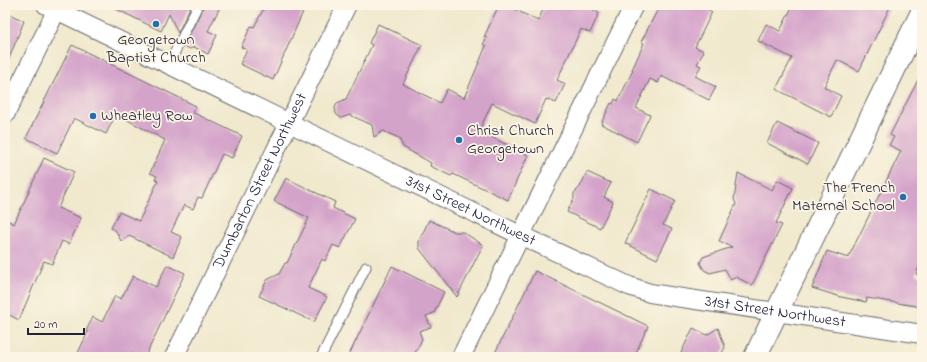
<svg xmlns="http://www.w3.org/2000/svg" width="927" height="362" font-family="'Indie Flower',sans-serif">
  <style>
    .building { fill: #d4a3ca }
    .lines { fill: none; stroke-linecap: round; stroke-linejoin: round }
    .service-casing { stroke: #6a686e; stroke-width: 11 }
    .minor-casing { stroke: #6a686e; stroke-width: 20 }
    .secondary-casing { stroke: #6a686e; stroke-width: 24 }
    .service { stroke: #fff; stroke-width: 9 }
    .minor { stroke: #fff; stroke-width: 18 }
    .secondary { stroke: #fff; stroke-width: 22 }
    .poi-dot { fill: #1f6fb2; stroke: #fcf5e5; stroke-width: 1.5 }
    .labels { text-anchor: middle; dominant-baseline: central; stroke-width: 3.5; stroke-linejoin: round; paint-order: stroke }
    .poi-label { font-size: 16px; fill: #22223b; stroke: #fcf5e5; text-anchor: start }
    .street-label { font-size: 16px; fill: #22223b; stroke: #fcf5e5 }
  </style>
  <rect width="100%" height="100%" fill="#fcf5e5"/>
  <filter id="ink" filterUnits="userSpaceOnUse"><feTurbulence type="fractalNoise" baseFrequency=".025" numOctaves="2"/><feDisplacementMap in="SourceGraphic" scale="8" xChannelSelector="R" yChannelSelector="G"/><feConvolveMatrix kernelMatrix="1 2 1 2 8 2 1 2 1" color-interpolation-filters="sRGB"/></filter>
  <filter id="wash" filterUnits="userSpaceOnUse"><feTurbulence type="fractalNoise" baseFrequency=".012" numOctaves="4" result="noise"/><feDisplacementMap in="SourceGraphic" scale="16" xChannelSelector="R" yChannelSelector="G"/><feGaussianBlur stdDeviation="0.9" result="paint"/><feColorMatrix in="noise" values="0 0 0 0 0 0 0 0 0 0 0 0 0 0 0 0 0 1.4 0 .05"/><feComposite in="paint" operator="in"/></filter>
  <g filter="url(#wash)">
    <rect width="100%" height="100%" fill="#f0e9cd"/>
    <g id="blocks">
      <path class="building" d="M 108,5 L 191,5 L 178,33 L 169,14 L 161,31 Z
        M 204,5 L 221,5 L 208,31 L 217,35 L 208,54 L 194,47 L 190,49 L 184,46 Z
        M 268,5 L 306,5 L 273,80 L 240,64 L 247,50 L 241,47 L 251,26 L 254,27 L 263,10 Z
        M 499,5 L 506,5 L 538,21 L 545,5 L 595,5 L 593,10 L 599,13 L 590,33 L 581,29 L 557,80 L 565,84 L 556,103 L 546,99 L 535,124 L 492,103 L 479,131 L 528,155 L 508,200 L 453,174 L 451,176 L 430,166 L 431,163 L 403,147 L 399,138 L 383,131 L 374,137 L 372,125 L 350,115 L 341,118 L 336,114 L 335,108 L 337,103 L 346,99 L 372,45 L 369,43 L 378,24 L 422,45 L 403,84 L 440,103 L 447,89 L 464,98 L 486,46 L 483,44 L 487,38 L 484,37 Z
        M 660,5 L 711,5 L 709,10 L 712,12 L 695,47 L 704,51 L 697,64 L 701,66 L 695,76 L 716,87 L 709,100 L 661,76 L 658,83 L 650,79 L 636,108 L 650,115 L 637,142 L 601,124 L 611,103 L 613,104 L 615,99 L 618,101 L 633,70 L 632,70 L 644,43 L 641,42 Z
        M 793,5 L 891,5 L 859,71 L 837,60 L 824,87 L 841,96 L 831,117 L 776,89 L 792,58 L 758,41 L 766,24 L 780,31 Z
        M 5,12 L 24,21 L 6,66 L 5,66 Z
        M 72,45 L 196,106 L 192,112 L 242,136 L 232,158 L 222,154 L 202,198 L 198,197 L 193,209 L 184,205 L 171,232 L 182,237 L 173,257 L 129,236 L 121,241 L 116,231 L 111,228 L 119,212 L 139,221 L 158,181 L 155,179 L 157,176 L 150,173 L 165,140 L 116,114 L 106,134 L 74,118 L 57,153 L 26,138 Z
        M 922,72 L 922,260 L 916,274 L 922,277 L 922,307 L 867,298 L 866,302 L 841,297 L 812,288 L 827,251 L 848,258 L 901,151 L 889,145 L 894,137 L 890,135 Z
        M 777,123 L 818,143 L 808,164 L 767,143 Z
        M 44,158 L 74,172 L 58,208 L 81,218 L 69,244 L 62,241 L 52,264 L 44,261 L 19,320 L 5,313 L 5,219 L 14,224 Z
        M 587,172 L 611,183 L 604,197 L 613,202 L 600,228 L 567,212 L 574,198 L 574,193 L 580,187 Z
        M 738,173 L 772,190 L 777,180 L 793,188 L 776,223 L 782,225 L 752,285 L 736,277 L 731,280 L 725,269 L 710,273 L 704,270 L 700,263 L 703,257 L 732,247 L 719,241 L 736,204 L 734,199 Z
        M 286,178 L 335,202 L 333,208 L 355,219 L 340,248 L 333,245 L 325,261 L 322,259 L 308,288 L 327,297 L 314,322 L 259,296 L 267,280 L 279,274 L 285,263 L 287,263 L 309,218 L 274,201 Z
        M 651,189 L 675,201 L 663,225 L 672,229 L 657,259 L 625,243 Z
        M 429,220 L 455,232 L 463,232 L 483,245 L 457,297 L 419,248 L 419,241 Z
        M 167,265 L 185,273 L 145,357 L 138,357 L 131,353 L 129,357 L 76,357 L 88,332 L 86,331 L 93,317 L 102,322 L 115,296 L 121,299 L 133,276 L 156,287 Z
        M 392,266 L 444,292 L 434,313 L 426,316 L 431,327 L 419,331 L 422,339 L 413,357 L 348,357 Z
        M 535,271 L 648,326 L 634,357 L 493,357 Z
        M 693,328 L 707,335 L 718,328 L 725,347 L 720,357 L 679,357 Z"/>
    </g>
  </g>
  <g filter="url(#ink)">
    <use href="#blocks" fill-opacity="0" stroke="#6a686e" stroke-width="1"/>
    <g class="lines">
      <g class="service-casing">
        <path id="service" d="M 169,64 L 198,5
          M 321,357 L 366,267"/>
      </g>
      <g class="minor-casing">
        <g id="minor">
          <path id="s1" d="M 46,5 L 520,235 L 629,286 L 650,293 L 669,296 L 922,334"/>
          <path d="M 5,115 L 59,5"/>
          <path id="s2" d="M 174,357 L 347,5"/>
          <path d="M 461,357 L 634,5"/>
        </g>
      </g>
      <g class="secondary-casing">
        <path id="secondary" d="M 755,357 L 922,12"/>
      </g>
      <use href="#service" class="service"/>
      <use href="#minor" class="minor"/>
      <use href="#secondary" class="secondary"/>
    </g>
  </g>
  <g class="poi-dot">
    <circle cx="156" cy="24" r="4"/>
    <circle cx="93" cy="116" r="4"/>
    <circle cx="459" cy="140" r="4"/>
    <circle cx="903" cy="197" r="4"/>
  </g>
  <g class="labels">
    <g class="poi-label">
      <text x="156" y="40" text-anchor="middle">Georgetown<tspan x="156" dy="18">Baptist Church</tspan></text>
      <text x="101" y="116">Wheatley Row</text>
      <text x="467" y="131">Christ Church<tspan x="467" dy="18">Georgetown</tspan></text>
      <text x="895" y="188" text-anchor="end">The French<tspan x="895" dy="18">Maternal School</tspan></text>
    </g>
    <g class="street-label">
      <text stroke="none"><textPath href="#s2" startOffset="196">Dumbarton Street Northwest</textPath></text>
      <text stroke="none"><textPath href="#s1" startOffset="472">31st Street Northwest</textPath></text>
      <text stroke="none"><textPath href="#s1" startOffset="796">31st Street Northwest</textPath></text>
    </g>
  </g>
  <rect width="927" height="362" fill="none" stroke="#fcf5e5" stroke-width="20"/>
  <path d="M28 328v6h56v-6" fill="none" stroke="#22223b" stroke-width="2"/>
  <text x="34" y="328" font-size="12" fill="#22223b" stroke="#fcf5e5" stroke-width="3" paint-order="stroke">20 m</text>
</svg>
